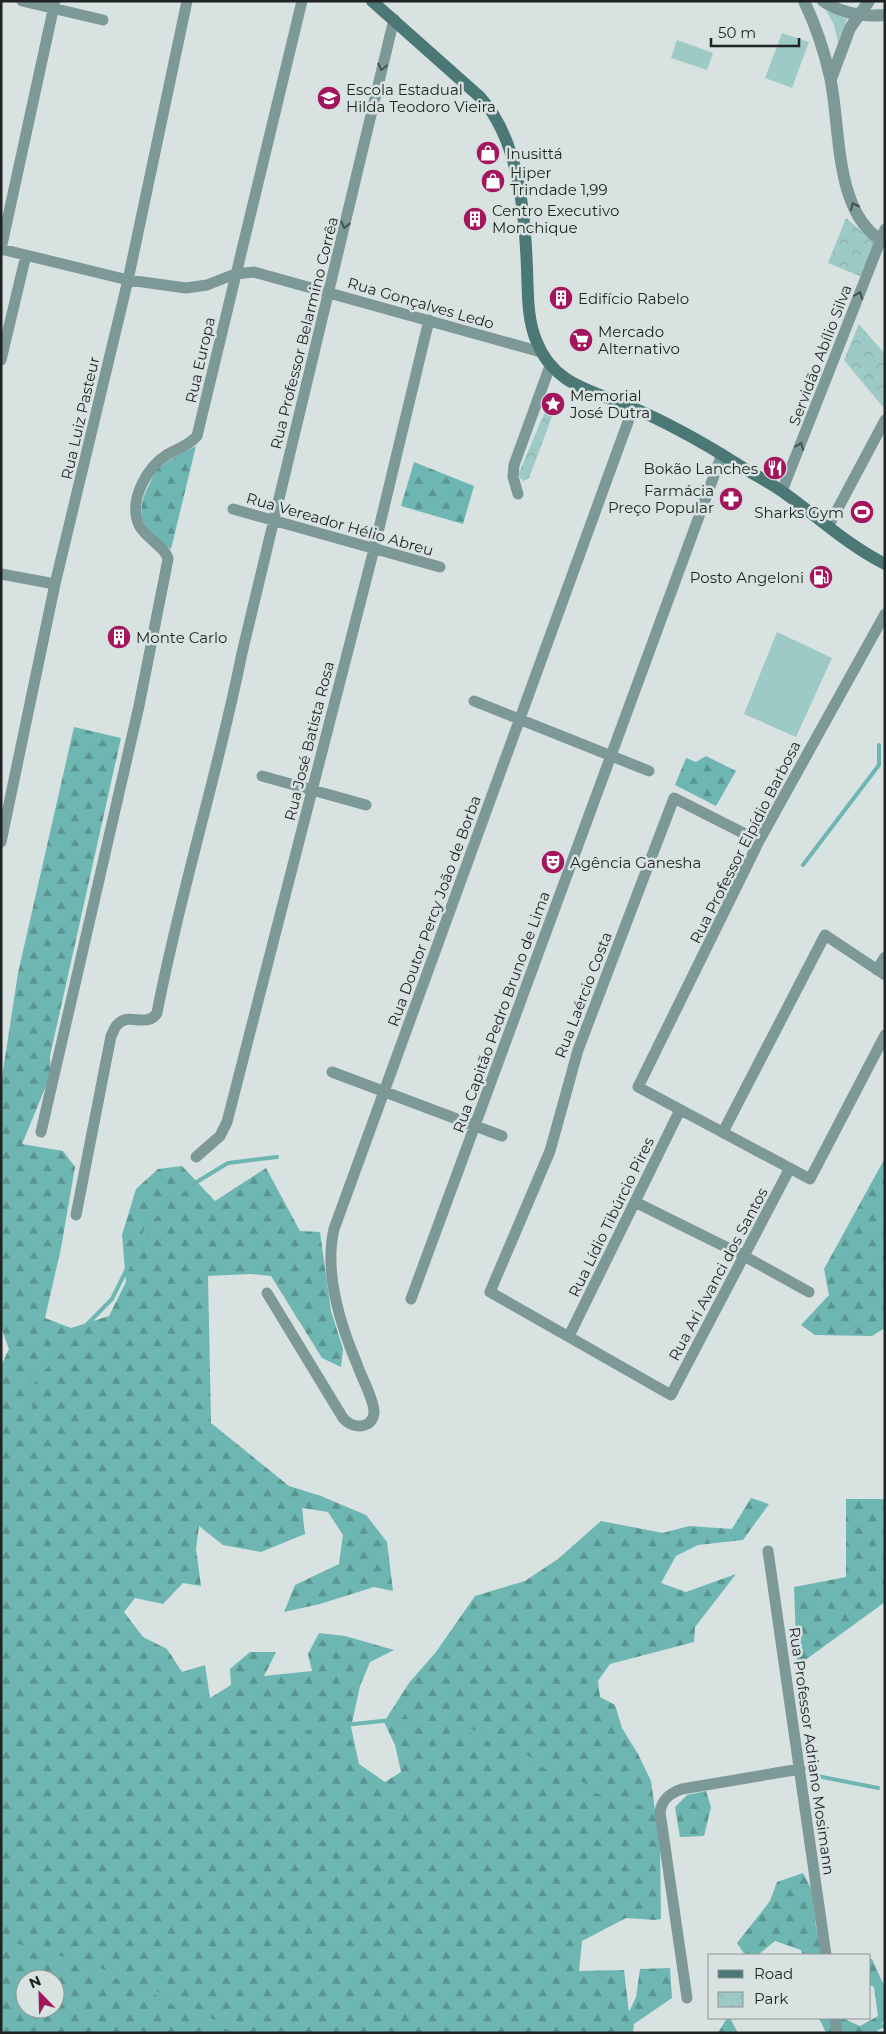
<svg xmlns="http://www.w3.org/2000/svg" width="886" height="2034" font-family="Montserrat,sans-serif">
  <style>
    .grass { fill: #9ecac6 }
    .forest { fill: url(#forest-firs); fill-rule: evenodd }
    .park { fill: url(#park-crowns) }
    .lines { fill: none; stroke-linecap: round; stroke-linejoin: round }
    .stream { stroke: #6eb6b1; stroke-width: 4 }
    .minor { stroke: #7c9997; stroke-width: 11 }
    .tertiary { stroke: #7c9997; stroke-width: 12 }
    .secondary { stroke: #4b7774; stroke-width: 12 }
    .oneway { stroke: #445251 }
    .labels { text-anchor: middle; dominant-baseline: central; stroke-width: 5; stroke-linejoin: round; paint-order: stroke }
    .poi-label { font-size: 15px; fill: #1f2323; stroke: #d8e2e1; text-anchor: start }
    .street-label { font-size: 15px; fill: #1f2323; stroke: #d8e2e1 }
  </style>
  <defs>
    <pattern id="forest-firs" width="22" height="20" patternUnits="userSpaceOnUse" patternTransform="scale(1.25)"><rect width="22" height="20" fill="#6eb6b1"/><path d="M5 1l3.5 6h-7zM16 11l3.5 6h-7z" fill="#5a9490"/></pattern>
    <pattern id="park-crowns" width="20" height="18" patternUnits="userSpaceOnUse" patternTransform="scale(1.25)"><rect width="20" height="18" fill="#9ecac6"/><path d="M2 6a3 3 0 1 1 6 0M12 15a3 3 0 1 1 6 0" fill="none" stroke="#88adaa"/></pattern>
  </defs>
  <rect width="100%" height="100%" fill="#d8e2e1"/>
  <path class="grass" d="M 826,10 L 847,19 L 838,42 L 834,25 Z
    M 782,33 L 809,42 L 792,88 L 765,78 Z
    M 677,40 L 713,53 L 707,70 L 671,58 Z
    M 777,632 L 832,658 L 796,737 L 744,714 Z"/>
  <path class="forest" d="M 196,446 L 171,549 C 144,534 133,514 149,485 C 151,481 153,475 156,471 C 167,460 182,453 196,446 Z
    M 414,462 L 474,486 L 463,524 L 401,506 Z
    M 74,727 L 121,738 L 50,1056 L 51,1074 L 22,1144 L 63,1151 L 75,1167 L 61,1248 L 45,1318 L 71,1328 L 109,1316 L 126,1282 L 122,1235 L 136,1189 L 158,1169 L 182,1166 L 215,1201 L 266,1168 L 300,1231 L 320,1232 L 331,1311 L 343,1349 L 341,1367 L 322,1358 L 271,1276 L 251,1274 L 208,1276 L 211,1423 L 289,1486 L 321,1496 L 366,1515 L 387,1542 L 393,1591 L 374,1587 L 320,1604 L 284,1612 L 295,1585 L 339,1564 L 343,1535 L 328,1512 L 302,1508 L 305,1534 L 261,1552 L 223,1545 L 199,1526 L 196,1549 L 201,1586 L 183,1583 L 163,1604 L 135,1598 L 124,1612 L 143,1637 L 167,1649 L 182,1672 L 205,1665 L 210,1698 L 231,1685 L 230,1669 L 250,1652 L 276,1652 L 264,1676 L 312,1671 L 308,1654 L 319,1633 L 345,1636 L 394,1650 L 370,1662 L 360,1686 L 351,1727 L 359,1764 L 385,1782 L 401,1772 L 395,1745 L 384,1722 L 409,1683 L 436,1652 L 475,1596 L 525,1581 L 558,1559 L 601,1521 L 663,1533 L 689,1526 L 732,1529 L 751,1498 L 769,1504 L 743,1540 L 698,1545 L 676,1556 L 661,1583 L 686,1592 L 736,1574 L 695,1627 L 694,1642 L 610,1664 L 598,1681 L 600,1697 L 615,1705 L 622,1728 L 638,1754 L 651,1781 L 660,1847 L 661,1919 L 655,1920 L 626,1918 L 582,1941 L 579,1971 L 624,1970 L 629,2012 L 636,1997 L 640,1969 L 670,1968 L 672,1998 L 634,2024 L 633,2033 L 1,2033 L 1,1366 L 9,1349 L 1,1327 L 1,1084 L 18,973 ZM 25,1979 L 55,1979 L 55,2009 L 25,2009 Z
    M 706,756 L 736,771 L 716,806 L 675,785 L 686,758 L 696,762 Z
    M 885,1158 L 885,1328 L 872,1336 L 815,1335 L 801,1325 L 829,1295 L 824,1269 Z
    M 846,1499 L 885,1499 L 885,1602 L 797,1666 L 794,1587 L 846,1577 Z
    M 706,1791 L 711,1807 L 704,1836 L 680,1837 L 675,1807 L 687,1795 Z
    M 803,1873 L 812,1890 L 816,1927 L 823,1955 L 802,1955 L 801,1950 L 775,1941 L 758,1955 L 745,1955 L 737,1943 L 770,1901 L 777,1882 Z
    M 870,1959 L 872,1959 L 885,1988 L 885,2019 L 876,2033 L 826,2033 L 819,2018 L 842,2018 L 860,2026 L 878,2016 L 874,1987 L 870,1985 Z
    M 727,2018 L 730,2018 L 738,2033 L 718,2033 Z"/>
  <path class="park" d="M 846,218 L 877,245 L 862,277 L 828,263 Z
    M 859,324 L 885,354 L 885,404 L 883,407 L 844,360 Z
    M 553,393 L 559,398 L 529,478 L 523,481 L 518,475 Z"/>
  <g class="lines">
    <path class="stream" d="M 803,865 L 879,765 L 879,745
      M 30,1417 L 31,1386 L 36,1376 L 112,1299 L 151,1220 L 172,1197 L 228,1163 L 277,1157
      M 231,1728 L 317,1728 L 391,1720 L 459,1725 L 613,1799 L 635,1803 L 652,1802
      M 812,1775 L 878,1788
      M 1,1941 L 95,1968 L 153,1991 L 180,2007 L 241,2033
      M 866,2033 L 885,2025"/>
    <path class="minor" d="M 22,1 L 103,20
      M 1,249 L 128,280 L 186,288 L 207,285 L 235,274 L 254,272 L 541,352
      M 1,249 L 55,1
      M 1,360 L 26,255
      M 782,491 L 885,229
      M 518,494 L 513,477 L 514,465 L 550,366
      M 233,509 L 440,567
      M 828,527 L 885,420
      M 1,574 L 55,584
      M 885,614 L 759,841 L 638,1087 L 810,1179 L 885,1035
      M 474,701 L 649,771
      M 262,776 L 366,805
      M 759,841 L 674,798 L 578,1050 L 550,1151 L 490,1292 L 671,1395 L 790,1168
      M 1,842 L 55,584 L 128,280 L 187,1
      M 877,970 L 885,957
      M 332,1072 L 502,1136
      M 41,1132 L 139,706 L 168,559 C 166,547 145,538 139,525 C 128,500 147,467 168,454 C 179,448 188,446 197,436 L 302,1
      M 723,1132 L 825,935 L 885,975
      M 196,1157 L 220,1136 L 227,1122 L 374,549 L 429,320
      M 635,1202 L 744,1256 L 809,1292
      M 76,1215 L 111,1036 C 113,1033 114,1028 117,1025 C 128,1011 147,1029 157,1013 C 180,892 218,774 242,653 L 394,19
      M 267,1293 L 343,1418 C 353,1430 373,1429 374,1412 C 374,1399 361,1377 357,1364 C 340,1324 324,1272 334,1229 L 633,408
      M 411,1299 L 722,454
      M 569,1336 L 680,1110
      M 768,1551 L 826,1955
      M 687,1998 L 660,1812 C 662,1799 670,1793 682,1789 L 800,1769
      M 835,2018 L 837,2033"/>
    <path class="tertiary" d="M 804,1 C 816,26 824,50 830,77 C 841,125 833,216 885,242
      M 823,1 C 841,13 863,17 885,15
      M 831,79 L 850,28 L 869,1"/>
    <path class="secondary" d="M 372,1 L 480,97 C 519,139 525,214 527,269 C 528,292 527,318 536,340 C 553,385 591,390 631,407 C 666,422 702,442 734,462 C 750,473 768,481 783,492 C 817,516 847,545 885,564"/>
  </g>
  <defs><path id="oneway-chevron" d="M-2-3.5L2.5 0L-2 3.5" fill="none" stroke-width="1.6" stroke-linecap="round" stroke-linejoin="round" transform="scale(1.25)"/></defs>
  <g class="oneway">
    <use href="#oneway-chevron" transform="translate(382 67) rotate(103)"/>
    <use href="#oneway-chevron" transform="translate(854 206) rotate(-114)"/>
    <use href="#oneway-chevron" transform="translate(345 225) rotate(103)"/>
    <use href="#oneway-chevron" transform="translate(859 295) rotate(-69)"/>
    <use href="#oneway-chevron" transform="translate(800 446) rotate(-69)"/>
  </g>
  <defs>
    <g id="school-disc" transform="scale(1.25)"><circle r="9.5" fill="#a3165d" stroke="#d8e2e1"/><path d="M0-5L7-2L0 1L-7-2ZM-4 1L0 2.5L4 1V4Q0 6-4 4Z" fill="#fff"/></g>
    <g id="shop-disc" transform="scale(1.25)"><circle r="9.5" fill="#a3165d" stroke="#d8e2e1"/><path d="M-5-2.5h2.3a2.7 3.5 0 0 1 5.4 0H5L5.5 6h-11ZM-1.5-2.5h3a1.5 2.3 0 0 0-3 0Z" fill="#fff"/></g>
    <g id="building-disc" transform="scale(1.25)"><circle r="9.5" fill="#a3165d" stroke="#d8e2e1"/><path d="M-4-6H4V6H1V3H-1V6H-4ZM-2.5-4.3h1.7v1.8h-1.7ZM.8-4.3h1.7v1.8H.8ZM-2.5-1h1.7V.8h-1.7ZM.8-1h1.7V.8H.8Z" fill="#fff"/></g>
    <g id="supermarket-disc" transform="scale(1.25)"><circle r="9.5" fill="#a3165d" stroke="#d8e2e1"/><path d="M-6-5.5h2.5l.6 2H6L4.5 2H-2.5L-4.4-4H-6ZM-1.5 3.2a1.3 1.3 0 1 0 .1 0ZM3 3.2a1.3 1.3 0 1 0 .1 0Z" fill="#fff"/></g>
    <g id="sight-disc" transform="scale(1.25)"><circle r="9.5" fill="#a3165d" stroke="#d8e2e1"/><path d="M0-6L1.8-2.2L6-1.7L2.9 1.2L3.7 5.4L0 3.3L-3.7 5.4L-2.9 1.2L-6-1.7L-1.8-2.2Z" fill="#fff"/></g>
    <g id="restaurant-disc" transform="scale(1.25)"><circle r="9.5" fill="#a3165d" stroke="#d8e2e1"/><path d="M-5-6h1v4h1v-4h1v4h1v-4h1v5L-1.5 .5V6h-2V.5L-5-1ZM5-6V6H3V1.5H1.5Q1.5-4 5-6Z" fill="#fff"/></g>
    <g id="pharmacy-disc" transform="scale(1.25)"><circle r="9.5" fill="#a3165d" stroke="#d8e2e1"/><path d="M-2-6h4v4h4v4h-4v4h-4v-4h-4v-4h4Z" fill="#fff"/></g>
    <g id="stadium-disc" transform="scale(1.25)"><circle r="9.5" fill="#a3165d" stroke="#d8e2e1"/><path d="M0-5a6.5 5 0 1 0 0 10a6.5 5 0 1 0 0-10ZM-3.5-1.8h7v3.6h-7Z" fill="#fff"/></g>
    <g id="fuel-disc" transform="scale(1.25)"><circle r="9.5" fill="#a3165d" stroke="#d8e2e1"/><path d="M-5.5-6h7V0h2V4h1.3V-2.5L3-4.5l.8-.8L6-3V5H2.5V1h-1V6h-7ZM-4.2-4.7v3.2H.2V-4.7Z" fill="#fff"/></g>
    <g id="theatre-disc" transform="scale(1.25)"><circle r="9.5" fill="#a3165d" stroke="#d8e2e1"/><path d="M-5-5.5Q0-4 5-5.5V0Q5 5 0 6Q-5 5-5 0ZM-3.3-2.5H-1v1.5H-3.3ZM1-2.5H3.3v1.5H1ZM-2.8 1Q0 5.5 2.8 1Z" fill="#fff"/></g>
  </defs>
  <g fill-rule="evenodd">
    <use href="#school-disc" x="329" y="98"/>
    <use href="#shop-disc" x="488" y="153"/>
    <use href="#shop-disc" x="493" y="181"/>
    <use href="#building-disc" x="475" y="219"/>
    <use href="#building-disc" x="561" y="298"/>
    <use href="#supermarket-disc" x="581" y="340"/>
    <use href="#sight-disc" x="553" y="404"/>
    <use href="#restaurant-disc" x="775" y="468"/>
    <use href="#pharmacy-disc" x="731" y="499"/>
    <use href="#stadium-disc" x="862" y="512"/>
    <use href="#fuel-disc" x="821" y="577"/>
    <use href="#building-disc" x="119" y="637"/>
    <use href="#theatre-disc" x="553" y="862"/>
  </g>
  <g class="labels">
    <g class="poi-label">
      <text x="346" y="89">Escola Estadual<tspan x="346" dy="17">Hilda Teodoro Vieira</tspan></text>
      <text x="506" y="153">Inusittá</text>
      <text x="510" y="172">Hiper<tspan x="510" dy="17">Trindade 1,99</tspan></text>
      <text x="492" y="210">Centro Executivo<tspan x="492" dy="17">Monchique</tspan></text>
      <text x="578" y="298">Edifício Rabelo</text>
      <text x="598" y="331">Mercado<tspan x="598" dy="17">Alternativo</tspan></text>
      <text x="570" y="395">Memorial<tspan x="570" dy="17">José Dutra</tspan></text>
      <text x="758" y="468" text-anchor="end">Bokão Lanches</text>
      <text x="714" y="490" text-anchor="end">Farmácia<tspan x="714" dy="17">Preço Popular</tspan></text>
      <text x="844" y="512" text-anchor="end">Sharks Gym</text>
      <text x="804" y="577" text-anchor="end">Posto Angeloni</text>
      <text x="136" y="637">Monte Carlo</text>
      <text x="570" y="862">Agência Ganesha</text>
    </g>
    <g class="street-label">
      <text transform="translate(421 303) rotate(16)">Rua Gonçalves Ledo</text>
      <text transform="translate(304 333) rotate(-76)">Rua Professor Belarmino Corrêa</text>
      <text transform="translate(820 355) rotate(-69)">Servidão Abílio Silva</text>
      <text transform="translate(200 360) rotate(-77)">Rua Europa</text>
      <text transform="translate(80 418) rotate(-77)">Rua Luiz Pasteur</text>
      <text transform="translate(340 524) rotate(16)">Rua Vereador Hélio Abreu</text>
      <text transform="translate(309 741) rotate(-76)">Rua José Batista Rosa</text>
      <text transform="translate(745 842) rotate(-63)">Rua Professor Elpídio Barbosa</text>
      <text transform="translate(434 911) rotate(-70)">Rua Doutor Percy João de Borba</text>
      <text transform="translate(583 995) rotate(-69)">Rua Laércio Costa</text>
      <text transform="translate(501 1012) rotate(-70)">Rua Capitão Pedro Bruno de Lima</text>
      <text transform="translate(611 1217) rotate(-64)">Rua Lídio Tibúrcio Pires</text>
      <text transform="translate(718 1274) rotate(-62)">Rua Ari Avanci dos Santos</text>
      <text transform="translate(812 1751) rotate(82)">Rua Professor Adriano Mosimann</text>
    </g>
  </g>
  <rect width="886" height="2034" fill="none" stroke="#1f2323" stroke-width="5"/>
  <rect x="708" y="1954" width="162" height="65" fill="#d8e2e1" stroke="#8e9695"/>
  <rect x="718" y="1970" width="25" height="8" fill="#4b7774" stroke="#8e9695"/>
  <text x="754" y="1979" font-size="15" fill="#1f2323">Road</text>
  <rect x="718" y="1992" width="25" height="15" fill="url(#park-crowns)" stroke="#8e9695"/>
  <text x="754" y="2004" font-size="15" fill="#1f2323">Park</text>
  <g transform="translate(40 1994) rotate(337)"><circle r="24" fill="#d8e2e1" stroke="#8e9695"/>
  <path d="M0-4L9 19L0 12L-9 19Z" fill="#a3165d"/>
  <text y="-8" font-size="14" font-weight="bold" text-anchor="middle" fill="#1f2323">N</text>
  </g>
  <path d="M711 38v8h88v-8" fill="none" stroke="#1f2323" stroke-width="2.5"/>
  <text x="718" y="38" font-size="15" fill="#1f2323" stroke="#d8e2e1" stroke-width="4" paint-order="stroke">50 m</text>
</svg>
